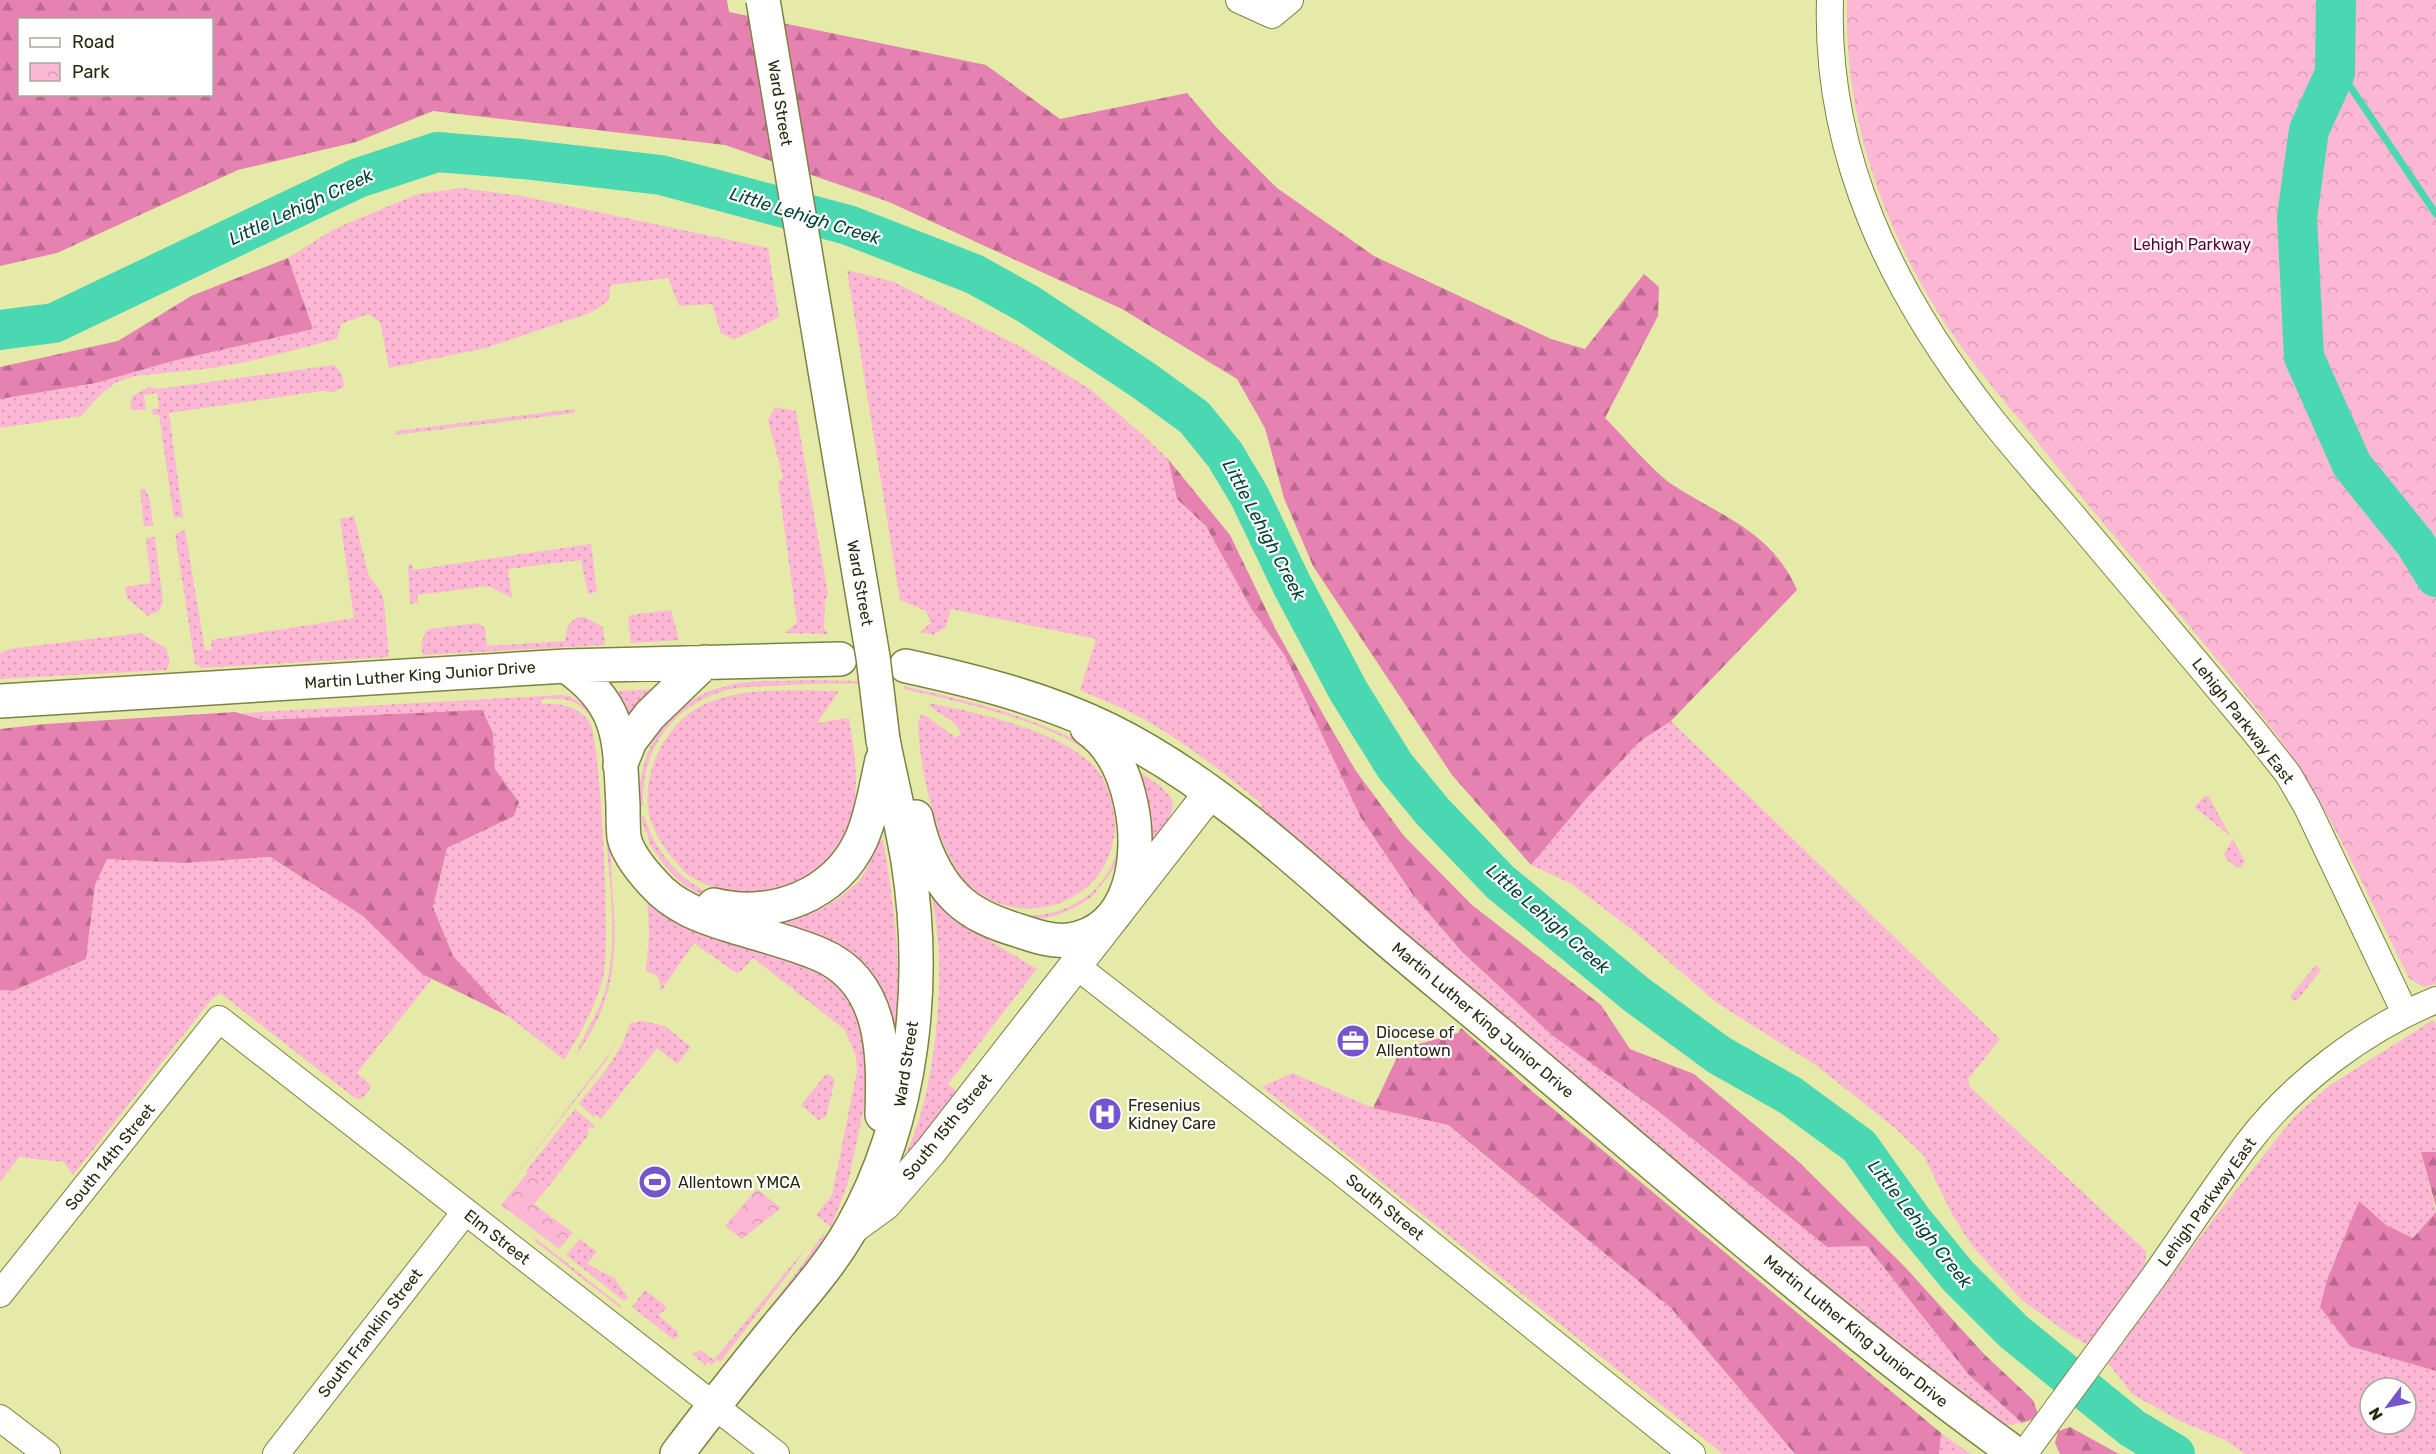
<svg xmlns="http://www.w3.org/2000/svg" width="2436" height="1454" font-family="Rubik,sans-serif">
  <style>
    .grass { fill: url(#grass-dots); fill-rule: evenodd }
    .forest { fill: url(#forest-firs); fill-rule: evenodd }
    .park { fill: url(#park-crowns) }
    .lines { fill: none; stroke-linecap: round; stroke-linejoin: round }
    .stream { stroke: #49d8b1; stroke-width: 7 }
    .river { stroke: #49d8b1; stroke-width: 40 }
    .minor-casing { stroke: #7e8143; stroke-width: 28 }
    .tertiary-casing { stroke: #7e8143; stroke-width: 34 }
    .secondary-casing { stroke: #7e8143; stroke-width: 36 }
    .minor { stroke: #fff; stroke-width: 26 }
    .tertiary { stroke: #fff; stroke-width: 32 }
    .secondary { stroke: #fff; stroke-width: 33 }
    .secondary-bridge-casing { stroke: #7e8143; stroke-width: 36; stroke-linecap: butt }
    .secondary-bridge { stroke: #fff; stroke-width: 33 }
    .labels { text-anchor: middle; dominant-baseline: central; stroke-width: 4.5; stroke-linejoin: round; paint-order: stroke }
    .street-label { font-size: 16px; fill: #27280d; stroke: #fff }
    .park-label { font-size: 16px; fill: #5b0038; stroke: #fff }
    .poi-label { font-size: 16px; fill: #27280d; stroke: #fff; text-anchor: start }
    .water-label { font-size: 18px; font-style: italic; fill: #024334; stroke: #fff }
  </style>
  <defs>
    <pattern id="grass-dots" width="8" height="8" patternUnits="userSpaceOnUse" patternTransform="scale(1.5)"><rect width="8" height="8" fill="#fcb7d5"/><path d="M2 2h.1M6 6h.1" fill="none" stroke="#d89db6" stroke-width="1.8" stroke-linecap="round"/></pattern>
    <pattern id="forest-firs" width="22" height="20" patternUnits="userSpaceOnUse" patternTransform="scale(1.5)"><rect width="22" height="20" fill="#e682b1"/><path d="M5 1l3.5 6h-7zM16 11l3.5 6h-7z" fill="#ba6a8e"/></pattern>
    <pattern id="park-crowns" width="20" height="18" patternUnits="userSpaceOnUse" patternTransform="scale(1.5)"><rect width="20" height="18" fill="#fcb7d5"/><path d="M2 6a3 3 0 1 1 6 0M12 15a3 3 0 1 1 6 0" fill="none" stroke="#d89db6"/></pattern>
  </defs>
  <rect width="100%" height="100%" fill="#e5eaa8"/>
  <path class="grass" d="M 462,188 L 522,196 L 768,248 L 779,317 L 742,336 L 733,339 L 721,333 L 712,304 L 679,306 L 668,278 L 611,285 L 608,301 L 590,313 L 486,348 L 389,368 L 380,322 L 368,314 L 341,324 L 337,339 L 255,360 L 214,368 L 135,376 L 117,382 L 101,394 L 81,416 L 0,428 L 0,399 L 2,398 L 96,383 L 173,361 L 312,329 L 288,258 L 334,229 L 418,194 Z
    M 847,270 L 894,282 L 1023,348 L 1090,389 L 1144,436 L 1168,459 L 1177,499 L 1206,526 L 1252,610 L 1285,656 L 1361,818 L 1413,895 L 1462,952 L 1553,1036 L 1658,1111 L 1827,1247 L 1867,1246 L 1971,1377 L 2022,1423 L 2009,1425 L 1997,1422 L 1936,1378 L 1258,810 L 1262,804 C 1220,770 1175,734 1126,710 C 1111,703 1095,697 1080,690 L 1096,639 L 951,609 L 946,627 L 933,635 L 920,632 L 931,623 L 926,611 L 900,600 Z
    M 333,365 C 342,370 343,378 344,387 L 334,392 L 322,391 L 169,413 L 183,517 L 174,518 L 159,415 L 153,415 L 152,409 L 159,408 L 157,393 L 144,395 L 146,410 L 130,410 L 132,396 L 149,387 L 159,389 Z
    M 775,407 L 796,411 L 828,594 L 825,601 L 824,629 L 829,634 L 784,633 L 797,623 L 778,481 L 783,478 L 768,420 Z
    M 574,409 L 575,413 L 395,435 L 396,431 Z
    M 145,489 L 150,500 L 153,525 L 144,527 L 140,490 Z
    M 354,516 L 369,576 L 381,592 L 384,601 L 389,657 L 202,668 L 195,664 L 175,534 L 185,530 L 205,651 L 211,650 L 211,640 L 354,618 L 340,519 Z
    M 155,537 L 163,602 L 159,611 L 148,616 L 127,598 L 125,587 L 151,583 L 146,538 Z
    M 591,544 L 597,592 L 588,594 L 581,560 L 508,569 L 512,598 L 488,586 L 417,595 L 418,603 L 410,604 L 408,565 L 412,564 L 413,570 Z
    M 671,610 L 679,640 L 631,643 L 628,620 L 630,615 Z
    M 579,617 L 585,617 L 603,627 L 605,645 L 423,655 L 421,647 L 425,632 L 430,629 L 477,623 L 485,628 L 487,646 L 565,641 C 566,630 568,621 579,617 Z
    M 141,633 L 166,648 L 170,661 L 167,670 L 0,679 L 0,654 L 8,649 Z
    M 809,680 L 859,681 L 858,684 C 830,683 803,684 774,686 C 759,687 743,686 728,690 C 673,704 641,749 643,805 L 640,806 C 636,757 661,715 705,693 C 712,689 719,689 726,686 C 746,679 787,682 809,680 Z
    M 904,686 C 954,698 1005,709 1053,730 C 1065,735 1077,739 1087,746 C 1108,763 1123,790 1125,817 C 1128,847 1116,871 1096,890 L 1097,892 C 1071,914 1041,924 1007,917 L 1008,914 C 1033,918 1056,915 1078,902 C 1128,874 1135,799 1096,759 C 1060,723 955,701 904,689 Z
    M 658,689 L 631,726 L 612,692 L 616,691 Z
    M 839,691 L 817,723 L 849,718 C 854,750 860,781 852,813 C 833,889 757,915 691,877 C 685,874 680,866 675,861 C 664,849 655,834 650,818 C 639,776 665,722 705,704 C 746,686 795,691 839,691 Z
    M 561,695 L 570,696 L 587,707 L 601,725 L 609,812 L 605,811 C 603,777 611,715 570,701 C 561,698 551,699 542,699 L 542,704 C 560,703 579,706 590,723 C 601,742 610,947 604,973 C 597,1004 581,1033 564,1060 L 508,1016 L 453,956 L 433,907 L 447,848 L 514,816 L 519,802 L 495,769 L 493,733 L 264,720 L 241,713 Z
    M 928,703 C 976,712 1053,729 1090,762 C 1105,776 1111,795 1114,814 C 1117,827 1114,838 1111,850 C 1092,910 1016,927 970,886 C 937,856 918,763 918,719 L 921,719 L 920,715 L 926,716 L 955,737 L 961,735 C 957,717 937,717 928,703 Z
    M 1671,721 L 2000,1039 L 1968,1079 L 1970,1087 L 2146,1251 L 2145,1269 L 2091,1347 L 2072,1336 L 2023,1301 L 1973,1247 L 1952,1214 L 1924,1156 L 1895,1128 L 1817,1066 L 1717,1003 L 1635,932 L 1570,883 L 1531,865 L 1586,799 L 1639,742 Z
    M 1141,773 C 1185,801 1179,806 1149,845 L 1149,802 Z
    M 2205,796 L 2208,796 L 2245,861 L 2242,867 L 2238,868 L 2226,859 L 2224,854 L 2233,838 L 2194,807 Z
    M 859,809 L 861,809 C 848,871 801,915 735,904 C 718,901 702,897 687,887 C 670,875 659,859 649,842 L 647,832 L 645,832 L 641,817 L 644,816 C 667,890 746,929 814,882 C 839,865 851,836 859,809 Z
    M 605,821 L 609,822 C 611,847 611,874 613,899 C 618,959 613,1005 576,1055 C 584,1032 600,1012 606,987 C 619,935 608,875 605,821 Z
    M 883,840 C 895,910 904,978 893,1049 L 890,1025 L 769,928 L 801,912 L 823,908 L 838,899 L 859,881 L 868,867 L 874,841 Z
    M 270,857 L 363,916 L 422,974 L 432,979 L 357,1073 L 371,1085 L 367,1094 L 359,1100 L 351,1095 L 220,993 L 211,1000 L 73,1175 L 64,1162 L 19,1157 L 0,1182 L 0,990 L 13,991 L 86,958 L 95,885 L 107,859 L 184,863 Z
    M 931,890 L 954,919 L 987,936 L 987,939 L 1037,969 L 948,1084 L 961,1095 L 900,1165 C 931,1112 941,1015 939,954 C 938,932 934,911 931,890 Z
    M 647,896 L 817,967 L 859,1004 L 872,1070 L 848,1183 L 831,1227 L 816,1215 L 832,1195 L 857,1071 L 856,1057 L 845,1030 L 753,958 L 741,971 L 736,973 L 694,943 L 661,991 C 660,978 659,975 646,971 L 649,935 Z
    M 2316,965 L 2321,970 L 2298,999 L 2292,1001 L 2291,995 Z
    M 2433,1020 L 2436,1024 L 2436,1152 L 2421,1152 L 2436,1212 L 2413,1238 L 2386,1225 L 2359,1201 L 2347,1234 L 2430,1370 L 2436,1371 L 2436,1454 L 2245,1454 L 2225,1440 L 2180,1421 L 2132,1394 L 2108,1363 L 2215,1217 L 2294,1117 L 2330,1085 ZM 2370,1388 L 2406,1388 L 2406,1424 L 2370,1424 Z
    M 642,1021 L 665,1026 L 691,1047 L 677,1064 L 657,1048 L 601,1119 L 596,1115 L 594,1117 L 579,1104 C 598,1079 622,1054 630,1023 Z
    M 623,1028 L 606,1061 L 497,1200 L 612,1050 Z
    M 1292,1073 L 1373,1108 L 1447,1125 L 1671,1308 L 1795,1454 L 1723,1454 L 1262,1087 Z
    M 826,1074 L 830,1075 L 835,1080 L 826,1117 L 818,1120 L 801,1105 Z
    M 575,1109 L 595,1126 L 593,1129 L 590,1127 L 587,1131 L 589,1134 L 548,1187 L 526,1171 Z
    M 823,1234 L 825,1236 L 813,1255 L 720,1374 L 717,1374 L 796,1273 Z
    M 534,1237 L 621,1306 L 620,1308 L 536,1242 Z
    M 580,1239 L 597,1252 L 587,1264 L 614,1278 L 628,1297 L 624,1301 L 566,1255 Z
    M 809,1244 L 783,1281 L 720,1362 L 717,1360 L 712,1365 L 708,1362 L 705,1365 L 692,1354 L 700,1350 L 714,1360 Z
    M 645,1290 L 667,1307 L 659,1316 L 677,1331 L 678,1336 L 674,1340 L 632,1307 Z
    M 1941,1433 L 1971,1454 L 1939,1454 Z"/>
  <path class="forest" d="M 0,0 L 727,0 L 729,12 L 986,65 L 1060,119 L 1187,93 L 1218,129 L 1277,188 L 1374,256 L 1551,339 L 1585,349 L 1644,274 L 1659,287 L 1658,316 L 1605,418 C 1623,436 1651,469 1670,483 C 1721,517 1771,530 1797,590 L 1671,721 L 1639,742 L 1586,799 L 1531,865 L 1452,775 L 1313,566 L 1284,498 L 1265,428 L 1237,379 L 1122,309 L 889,202 L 725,145 L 433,111 L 356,142 L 238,170 L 57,253 L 0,266 ZM 20,20 L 212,20 L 212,94 L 20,94 Z
    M 288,258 L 313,329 L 173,361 L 96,383 L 0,399 L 0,367 L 118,341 L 191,296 Z
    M 1168,459 L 1230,535 L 1276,630 L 1328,723 L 1356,771 L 1404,836 L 1472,905 L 1601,1005 L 1630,1049 L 1694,1074 L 1798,1161 L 1905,1267 L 1984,1354 L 2033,1400 L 2039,1417 L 2022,1423 L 1969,1375 L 1867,1246 L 1827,1247 L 1658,1111 L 1553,1036 L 1462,952 L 1413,895 L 1361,818 L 1285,656 L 1252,610 L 1206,526 L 1177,499 Z
    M 482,710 L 493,733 L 495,769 L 519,802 L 514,816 L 447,848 L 433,907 L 453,956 L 508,1016 L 422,974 L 363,916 L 270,857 L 184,863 L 107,859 L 95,885 L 86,959 L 13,991 L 0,990 L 0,729 L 45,724 L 235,712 L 264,720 Z
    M 1461,1028 L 1533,1092 L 1941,1433 L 1939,1454 L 1795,1454 L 1671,1308 L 1448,1125 L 1373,1108 L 1401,1049 L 1458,1033 Z
    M 2421,1152 L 2436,1152 L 2436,1207 Z
    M 2359,1201 L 2386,1225 L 2413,1238 L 2436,1212 L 2436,1371 L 2350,1346 L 2320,1307 L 2327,1280 Z
    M 2070,1427 L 2117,1453 L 2120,1454 L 2060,1454 L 2055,1443 L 2058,1431 Z"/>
  <path class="park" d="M 1847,0 L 2436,0 L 2436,984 L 2423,987 L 2409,978 C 2365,890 2326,798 2266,721 C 2193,627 2113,538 2039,444 C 2005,401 1966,358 1937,311 C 1879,216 1844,113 1847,0 Z
    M 528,1172 L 548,1187 L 534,1204 L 573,1233 L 559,1249 L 501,1205 Z
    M 757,1189 L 781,1208 L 742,1239 L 725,1226 Z"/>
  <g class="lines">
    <path class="stream" d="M 2335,64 L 2436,214"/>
    <path class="river" d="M 2336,0 L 2335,73 L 2309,130 L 2297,217 L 2304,357 L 2352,465 L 2415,543 L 2436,577
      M 0,330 L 54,323 L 358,178 L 437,152 L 522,159 L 661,175 L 848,225 L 974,274 L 1028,304 L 1143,380 L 1194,417 L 1225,455 L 1250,497 L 1292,585 L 1349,692 L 1395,766 L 1433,812 L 1500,882 L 1637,995 L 1719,1055 L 1791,1096 L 1859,1146 L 1912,1220 L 1958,1276 L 2014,1332 L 2132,1428 L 2175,1454"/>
    <g class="minor-casing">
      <path id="minor" d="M 1239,0 L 1272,15 L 1290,0
        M 1830,0 C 1825,157 1893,293 1988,415 C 2015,449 2044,482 2073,516 C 2133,587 2194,659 2254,731 L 2288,774 L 2307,807 L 2405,1013
        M 1075,965 L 1336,1168 L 1692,1454
        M 0,1294 L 219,1019 L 776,1454
        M 0,1418 L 47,1454
        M 276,1454 L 465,1212
        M 2024,1454 C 2067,1395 2110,1337 2153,1278 C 2184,1234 2214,1188 2247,1144 C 2293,1083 2365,1029 2436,1000"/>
    </g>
    <g class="tertiary-casing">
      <path id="tertiary" d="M 852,1228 L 885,1204 L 930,1152 L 1210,793"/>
    </g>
    <g class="secondary-casing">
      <path id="secondary" d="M 566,666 C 624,706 619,742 623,805 C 623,816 623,827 624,837 C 627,853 642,871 653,883 C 674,907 702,917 732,926 C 760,935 791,942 819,954 C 885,981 884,1055 882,1115
        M 906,666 C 975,681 1046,699 1109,730 C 1204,777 1285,850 1364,920 C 1407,958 1452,994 1496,1031 C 1667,1175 1835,1323 2016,1454
        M 0,701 L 566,666 L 840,659
        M 620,766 L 630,741 L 650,715 L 705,662
        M 916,817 C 922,846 935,877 956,898 C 973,915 996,924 1020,931 C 1035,936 1052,942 1069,940 C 1133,931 1142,855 1131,804 C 1125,775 1112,745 1087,728
        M 714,905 C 772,919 835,896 861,840 C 872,815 876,786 882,760
        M 677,1454 C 711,1409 746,1365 781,1322 C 806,1292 833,1261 852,1227 C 914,1117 927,983 908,861 C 901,820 891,780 883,740"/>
    </g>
    <use href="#minor" class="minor"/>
    <use href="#tertiary" class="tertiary"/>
    <use href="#secondary" class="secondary"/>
    <g class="secondary-bridge-casing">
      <path id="secondary-bridge" d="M 763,0 L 873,657 L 883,740"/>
    </g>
    <use href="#secondary-bridge" class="secondary-bridge"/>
  </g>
  <defs>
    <g id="office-disc" transform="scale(1.725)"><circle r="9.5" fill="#7455ce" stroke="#fff"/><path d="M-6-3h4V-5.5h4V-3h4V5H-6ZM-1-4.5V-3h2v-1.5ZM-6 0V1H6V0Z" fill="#fff"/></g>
    <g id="hospital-disc" transform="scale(1.725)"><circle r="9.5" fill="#7455ce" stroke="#fff"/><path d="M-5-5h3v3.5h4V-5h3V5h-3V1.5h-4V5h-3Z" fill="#fff"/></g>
    <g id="stadium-disc" transform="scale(1.725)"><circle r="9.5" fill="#7455ce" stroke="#fff"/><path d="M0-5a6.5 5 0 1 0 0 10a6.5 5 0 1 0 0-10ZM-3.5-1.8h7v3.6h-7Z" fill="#fff"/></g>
  </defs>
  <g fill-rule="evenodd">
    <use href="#office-disc" x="1353" y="1041"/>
    <use href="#hospital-disc" x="1105" y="1114"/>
    <use href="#stadium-disc" x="655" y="1182"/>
  </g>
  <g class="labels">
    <g class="street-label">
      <text transform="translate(780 103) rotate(81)">Ward Street</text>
      <text transform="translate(860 583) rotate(80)">Ward Street</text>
      <text transform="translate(420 675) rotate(-4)">Martin Luther King Junior Drive</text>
      <text transform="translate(2243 721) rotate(52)">Lehigh Parkway East</text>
      <text transform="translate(1483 1020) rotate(40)">Martin Luther King Junior Drive</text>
      <text transform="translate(906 1064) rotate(-81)">Ward Street</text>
      <text transform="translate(947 1127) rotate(-51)">South 15th Street</text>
      <text transform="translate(110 1157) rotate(-51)">South 14th Street</text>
      <text transform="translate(2207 1202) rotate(-54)">Lehigh Parkway East</text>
      <text transform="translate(1385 1207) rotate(39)">South Street</text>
      <text transform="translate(497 1237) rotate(38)">Elm Street</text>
      <text transform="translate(1856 1331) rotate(39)">Martin Luther King Junior Drive</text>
      <text transform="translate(370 1333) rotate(-52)">South Franklin Street</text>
    </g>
    <g class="park-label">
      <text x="2192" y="244">Lehigh Parkway</text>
    </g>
    <g class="poi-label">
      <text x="1376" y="1032">Diocese of<tspan x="1376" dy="18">Allentown</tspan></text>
      <text x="1128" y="1105">Fresenius<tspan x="1128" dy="18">Kidney Care</tspan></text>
      <text x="678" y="1182">Allentown YMCA</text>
    </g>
    <g class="water-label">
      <text transform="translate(301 207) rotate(-25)">Little Lehigh Creek</text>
      <text transform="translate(805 216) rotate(17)">Little Lehigh Creek</text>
      <text transform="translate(1264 530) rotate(62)">Little Lehigh Creek</text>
      <text transform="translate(1548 919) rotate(41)">Little Lehigh Creek</text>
      <text transform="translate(1920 1224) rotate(52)">Little Lehigh Creek</text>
    </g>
  </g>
  <rect x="18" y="18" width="195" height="78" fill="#ffffff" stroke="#a9a99e" stroke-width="1.5"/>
  <rect x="30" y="38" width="30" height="9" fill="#ffffff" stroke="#a9a99e" stroke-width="1.5"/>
  <text x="72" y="48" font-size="18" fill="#27280d">Road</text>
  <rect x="30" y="63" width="30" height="18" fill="url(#park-crowns)" stroke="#a9a99e" stroke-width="1.5"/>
  <text x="72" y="78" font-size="18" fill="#27280d">Park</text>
  <g transform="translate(2388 1406) rotate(238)"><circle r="28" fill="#ffffff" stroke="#a9a99e" stroke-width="1.5"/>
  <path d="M0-4.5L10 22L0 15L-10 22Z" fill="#7455ce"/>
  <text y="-9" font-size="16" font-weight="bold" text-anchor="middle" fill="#27280d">N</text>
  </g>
</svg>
